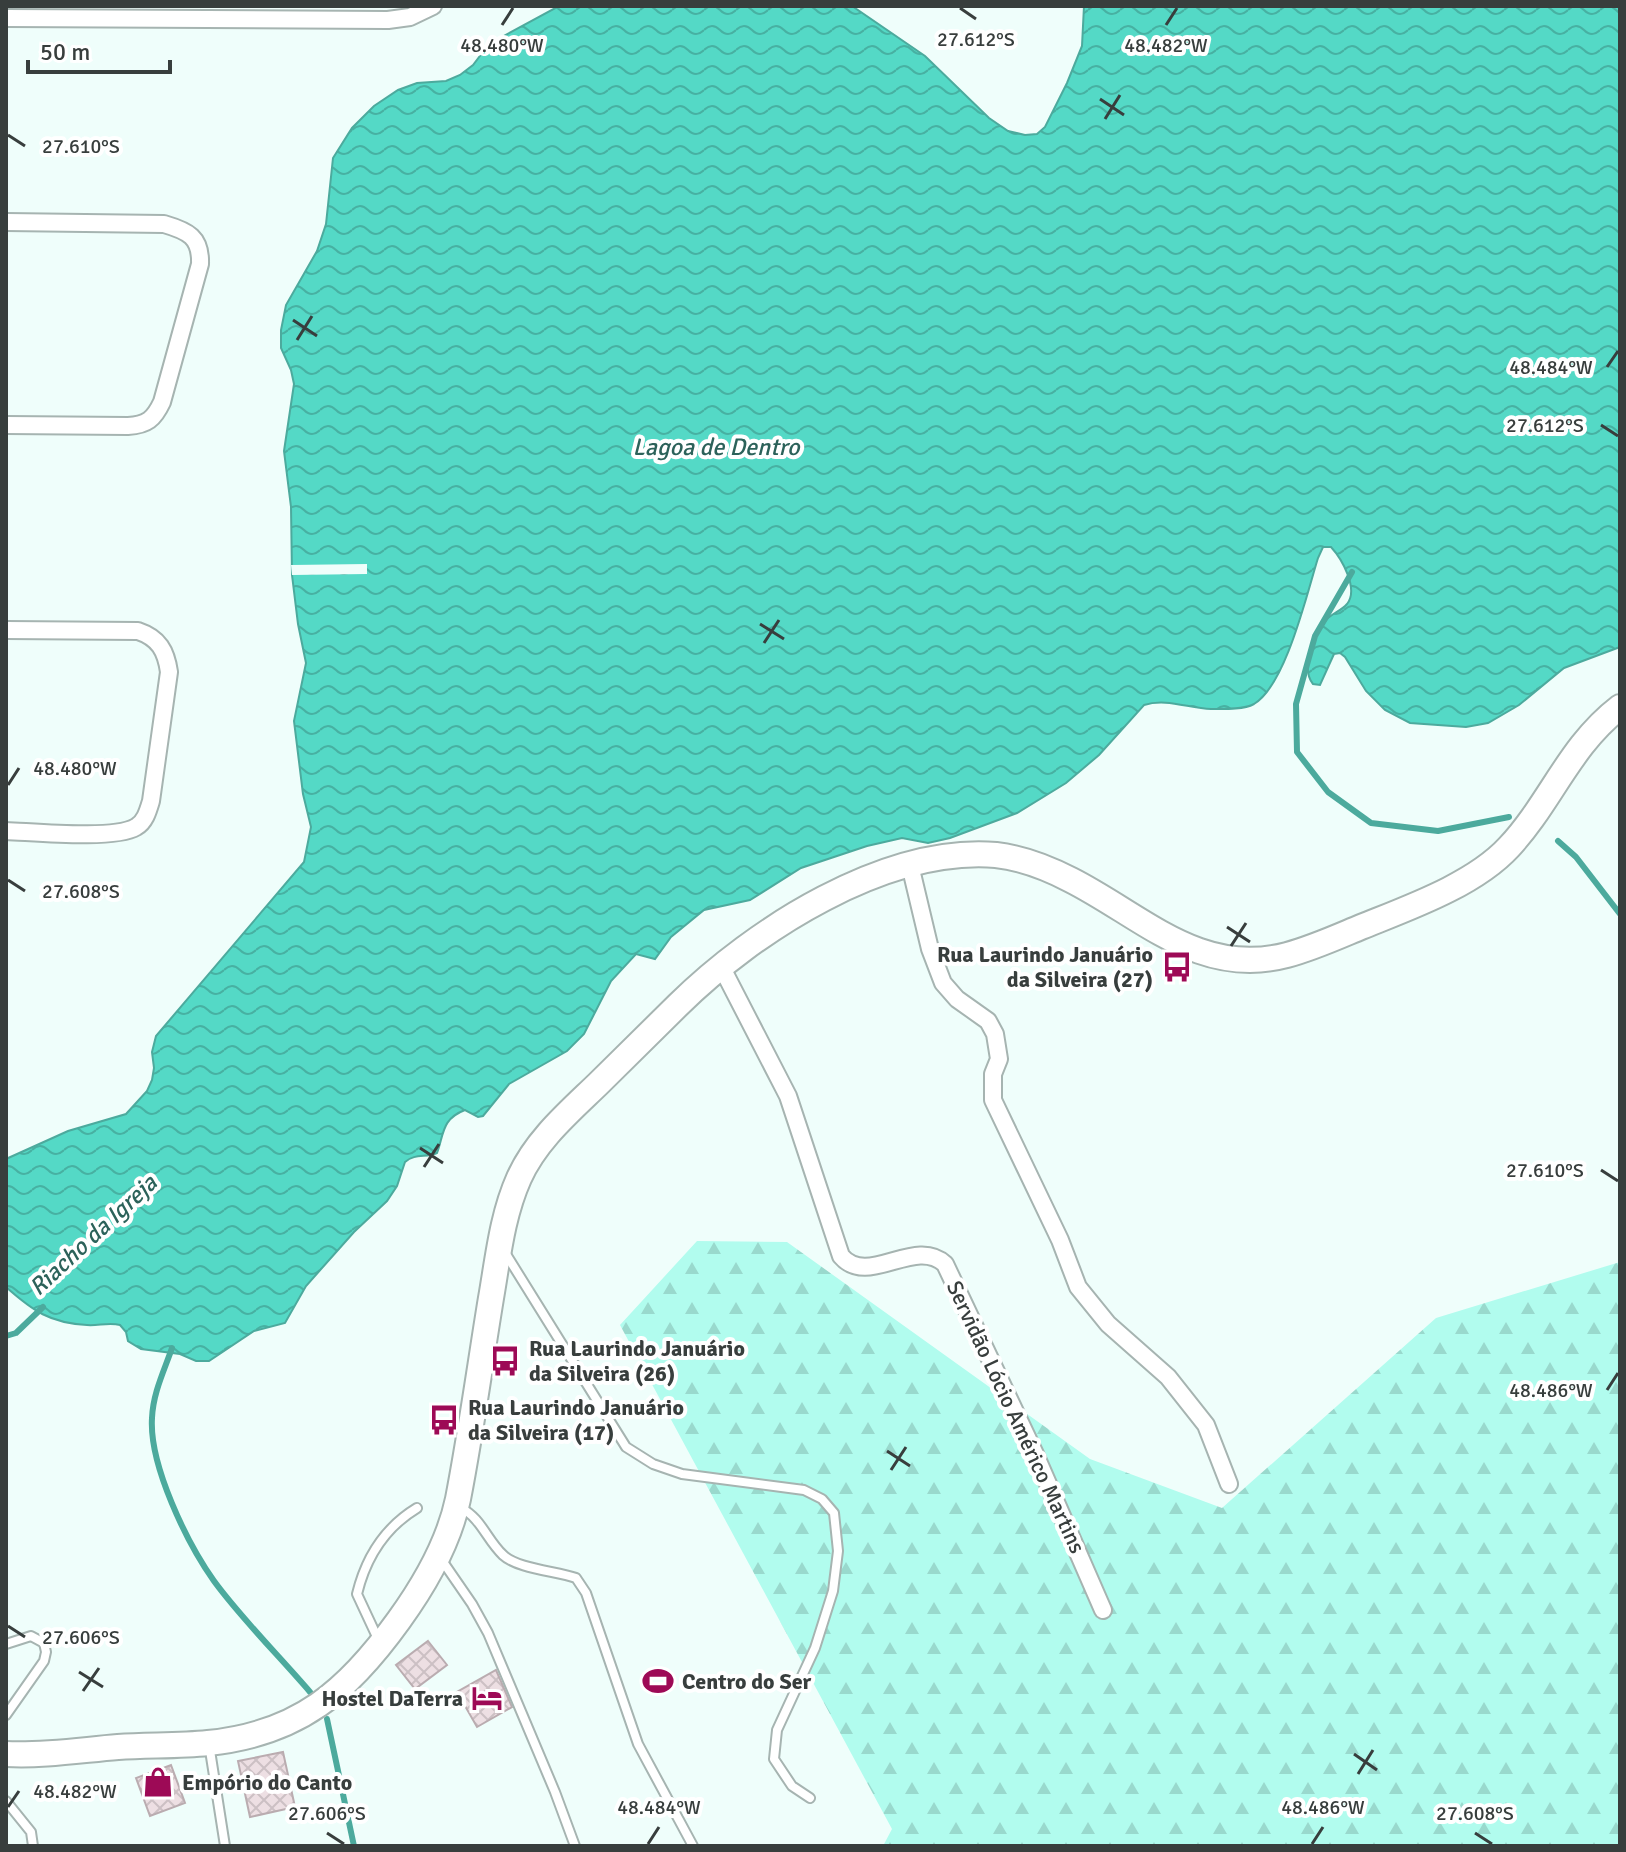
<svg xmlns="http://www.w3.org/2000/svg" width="1626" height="1852" font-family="Signika,sans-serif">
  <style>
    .forest { fill: url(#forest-firs) }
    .water { fill: url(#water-waves); stroke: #4caa9d; stroke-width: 2 }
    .pier { fill: #effefb }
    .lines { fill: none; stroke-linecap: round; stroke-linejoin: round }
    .stream { stroke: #4caa9d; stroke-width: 6 }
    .building { fill: url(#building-cross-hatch); stroke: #baacb0; stroke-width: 2 }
    .lane-casing { stroke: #a6b4b1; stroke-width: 12 }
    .street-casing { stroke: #a6b4b1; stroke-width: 20 }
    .secondary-casing { stroke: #a6b4b1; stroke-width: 28 }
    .lane { stroke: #fff; stroke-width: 8 }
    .street { stroke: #fff; stroke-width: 16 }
    .secondary { stroke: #fff; stroke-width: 24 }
    .ticks { fill: none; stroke: #383e3d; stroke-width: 3 }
    .labels { text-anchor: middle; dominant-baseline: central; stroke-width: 8; stroke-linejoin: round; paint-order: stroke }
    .poi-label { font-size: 22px; font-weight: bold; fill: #383e3d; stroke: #fff; text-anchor: start }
    .street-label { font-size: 22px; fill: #383e3d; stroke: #fff }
    .water-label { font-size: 24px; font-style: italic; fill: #2c625a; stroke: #fff }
    .ticks-label { font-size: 20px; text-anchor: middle; fill: #383e3d; stroke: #fff; stroke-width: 8; stroke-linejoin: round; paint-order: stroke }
  </style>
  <defs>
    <pattern id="forest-firs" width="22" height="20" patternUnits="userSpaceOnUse" patternTransform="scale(2)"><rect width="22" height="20" fill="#b1fcee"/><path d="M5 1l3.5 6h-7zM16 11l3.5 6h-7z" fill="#99d9cd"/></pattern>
    <pattern id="water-waves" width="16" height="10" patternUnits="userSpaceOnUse" patternTransform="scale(2)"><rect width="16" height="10" fill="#54d9c6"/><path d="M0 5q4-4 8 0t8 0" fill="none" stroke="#47b1a2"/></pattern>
    <pattern id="building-cross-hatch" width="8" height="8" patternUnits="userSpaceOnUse" patternTransform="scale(2)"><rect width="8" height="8" fill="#eddfe3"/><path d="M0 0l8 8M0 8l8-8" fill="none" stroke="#ccc0c4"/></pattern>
  </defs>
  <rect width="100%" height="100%" fill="#effefb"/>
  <path class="forest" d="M 697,1241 L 787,1242 L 1090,1459 L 1222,1508 L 1436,1318 L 1620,1262 L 1620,1846 L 883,1846 L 892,1829 L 620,1325 Z"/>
  <path class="water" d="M 559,6 L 852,6 L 925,56 L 989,118 L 1008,131 L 1025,135 L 1037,134 L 1045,127 L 1067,83 L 1082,46 L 1084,6 L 1620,6 L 1620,647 L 1564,668 L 1519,705 L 1488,723 L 1466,727 L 1410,723 L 1385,710 L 1366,691 L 1345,657 L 1340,653 L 1334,654 L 1320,685 L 1313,684 C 1300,668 1314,634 1327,619 C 1333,613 1341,611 1347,604 C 1359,589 1342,559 1331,547 L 1323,547 L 1318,558 C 1307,593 1286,685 1254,704 C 1243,710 1223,709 1211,709 C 1188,708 1166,698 1144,705 L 1099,755 L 1066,783 L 1017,813 L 950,838 L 928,843 L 902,838 L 867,846 L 801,868 L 750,900 L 704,910 L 671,937 L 655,959 L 636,954 L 611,981 L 584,1034 L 567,1051 L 509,1084 L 483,1116 L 478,1117 L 465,1110 C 441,1119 444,1135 437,1153 C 426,1158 415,1153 405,1162 L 397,1186 L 387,1201 L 354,1232 L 306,1286 L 285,1323 L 254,1331 L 209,1361 L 196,1361 L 180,1354 L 141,1349 L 128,1341 L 126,1332 L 120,1325 C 109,1322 98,1326 87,1325 C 50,1323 33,1311 6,1287 L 6,1159 L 68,1131 L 126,1114 L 147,1091 L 152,1080 L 154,1068 L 152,1052 L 156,1036 L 304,862 L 311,827 L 303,794 L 294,721 L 306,663 L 298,624 L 292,575 L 291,507 L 284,451 L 294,384 L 291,370 L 281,348 L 281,330 L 286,305 L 317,251 L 326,224 L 333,158 L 352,128 L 374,106 L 398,90 L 417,83 L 446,81 L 460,75 L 473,65 L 489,44 Z"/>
  <path class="pier" d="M 367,564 L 367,574 L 292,575 L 291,565 Z"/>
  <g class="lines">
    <path class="stream" d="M 1352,572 L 1315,636 L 1296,704 L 1297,752 L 1328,792 L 1371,823 L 1438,831 L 1509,817
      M 1558,841 L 1576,857 L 1620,914
      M 6,1336 L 16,1333 L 43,1307
      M 172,1348 C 164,1371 153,1393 152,1418 C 149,1465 187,1543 214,1581 C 241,1618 280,1657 310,1692
      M 327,1719 L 354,1846"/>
  </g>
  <path class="building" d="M 428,1641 L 447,1665 L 415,1689 L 396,1665 Z
    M 496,1670 L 512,1707 L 477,1727 L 457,1692 Z
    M 283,1752 L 295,1807 L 250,1817 L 238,1761 Z
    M 171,1765 L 185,1803 L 150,1816 L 136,1778 Z"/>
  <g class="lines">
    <g class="lane-casing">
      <path id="lane" d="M 504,1251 L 626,1447 L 653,1464 L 682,1474 L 804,1490 L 822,1499 L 834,1513 L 838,1551 L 833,1591 L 815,1648 L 777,1730 L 774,1759 L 792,1786 L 810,1798
        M 461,1508 C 481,1518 487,1540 503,1555 C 518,1569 556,1571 576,1578 L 586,1593 L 638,1744 L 693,1846
        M 441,1559 L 472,1604 L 488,1633 L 555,1792 L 575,1846
        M 378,1639 L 357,1594 C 366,1557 384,1528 417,1508
        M 6,1644 L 31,1636 L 44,1643 L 46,1652 L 44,1661 L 6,1715
        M 209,1744 L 225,1846
        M 6,1801 L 31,1832 L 33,1846"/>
    </g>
    <g class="street-casing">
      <path id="street" d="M 6,18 L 388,20 L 410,17 L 433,6
        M 6,222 L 164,224 C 188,231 201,237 200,264 L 162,402 C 154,419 147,425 128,426 L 6,425
        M 6,630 L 138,631 C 159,638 166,651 169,672 L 151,801 C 148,811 145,822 136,827 C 114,840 34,832 6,831
        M 910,865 L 930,949 L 943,983 L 957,999 L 988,1021 L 995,1034 L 999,1059 L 993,1074 L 993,1100 L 1060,1240 L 1078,1287 L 1108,1324 L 1168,1377 L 1206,1425 L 1229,1484
        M 721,966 L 788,1096 L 841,1256 C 868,1288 915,1236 945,1264 L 1035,1454 L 1103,1610"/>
    </g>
    <g class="secondary-casing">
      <path id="secondary" d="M 6,1754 C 43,1756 81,1750 118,1747 C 148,1745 179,1746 208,1743 C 299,1734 348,1691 399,1620 C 425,1584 449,1542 458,1499 C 471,1432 480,1365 491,1298 C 498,1258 502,1216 519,1178 C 536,1140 569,1112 598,1084 C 625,1057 652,1031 678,1005 C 754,930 885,846 996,855 C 1022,858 1048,868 1071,880 C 1142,916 1200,978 1287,955 C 1313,948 1337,937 1361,927 C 1408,908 1474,885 1509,847 C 1551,802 1569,746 1620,707"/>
    </g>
    <use href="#lane" class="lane"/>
    <use href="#street" class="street"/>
    <use href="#secondary" class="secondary"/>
  </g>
  <path class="ticks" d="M 960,8 L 976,19M 502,25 L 513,8M 1166,25 L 1177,8M 1100,99 L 1124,115M 1105,119 L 1120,95M 8,135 L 25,146M 293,320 L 317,336M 297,340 L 312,316M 1607,367 L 1618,351M 1601,425 L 1618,436M 760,624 L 784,639M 764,643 L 779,620M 8,785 L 19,768M 8,880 L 25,891M 1227,927 L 1250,942M 1231,946 L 1246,923M 420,1148 L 443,1163M 424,1167 L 439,1144M 1601,1170 L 1618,1181M 1607,1390 L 1618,1373M 887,1451 L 910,1466M 891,1470 L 906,1447M 8,1626 L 25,1637M 79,1672 L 103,1687M 83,1691 L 99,1668M 1354,1754 L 1377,1770M 1358,1774 L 1373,1750M 8,1807 L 19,1791M 327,1833 L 344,1844M 1475,1833 L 1492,1844M 648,1844 L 659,1827M 1312,1844 L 1323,1827"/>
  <defs>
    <g id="bus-bare" transform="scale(2.4)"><path d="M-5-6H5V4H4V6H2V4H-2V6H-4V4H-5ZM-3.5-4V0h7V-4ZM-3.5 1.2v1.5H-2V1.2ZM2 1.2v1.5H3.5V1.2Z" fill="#9d0a56" stroke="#fff" stroke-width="2.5" paint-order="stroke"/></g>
    <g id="stadium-bare" transform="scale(2.4)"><path d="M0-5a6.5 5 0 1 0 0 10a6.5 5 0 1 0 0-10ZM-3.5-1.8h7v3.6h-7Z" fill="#9d0a56" stroke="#fff" stroke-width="2.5" paint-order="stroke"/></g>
    <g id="hotel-bare" transform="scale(2.4)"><path d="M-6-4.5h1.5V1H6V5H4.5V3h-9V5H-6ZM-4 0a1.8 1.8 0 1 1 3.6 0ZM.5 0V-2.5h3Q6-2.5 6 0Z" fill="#9d0a56" stroke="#fff" stroke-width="2.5" paint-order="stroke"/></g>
    <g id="shop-bare" transform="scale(2.4)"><path d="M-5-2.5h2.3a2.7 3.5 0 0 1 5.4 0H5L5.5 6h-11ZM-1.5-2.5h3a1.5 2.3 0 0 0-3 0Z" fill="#9d0a56" stroke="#fff" stroke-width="2.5" paint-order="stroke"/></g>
  </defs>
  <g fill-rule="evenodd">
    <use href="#bus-bare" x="1177" y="967"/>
    <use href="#bus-bare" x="505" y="1361"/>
    <use href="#bus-bare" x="444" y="1420"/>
    <use href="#stadium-bare" x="658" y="1681"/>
    <use href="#hotel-bare" x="487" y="1698"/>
    <use href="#shop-bare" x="158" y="1782"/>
  </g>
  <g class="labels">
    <g class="poi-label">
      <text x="1153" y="954" text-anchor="end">Rua Laurindo Januário<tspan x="1153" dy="25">da Silveira (27)</tspan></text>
      <text x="529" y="1348">Rua Laurindo Januário<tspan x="529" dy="25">da Silveira (26)</tspan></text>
      <text x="468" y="1407">Rua Laurindo Januário<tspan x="468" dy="25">da Silveira (17)</tspan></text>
      <text x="682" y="1681">Centro do Ser</text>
      <text x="463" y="1698" text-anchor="end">Hostel DaTerra</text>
      <text x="182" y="1782">Empório do Canto</text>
    </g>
    <g class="street-label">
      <text transform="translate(1016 1417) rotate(65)">Servidão Lócio Américo Martins</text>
    </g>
    <g class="water-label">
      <text x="716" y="447">Lagoa de Dentro</text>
      <text transform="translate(93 1235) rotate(-43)">Riacho da Igreja</text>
    </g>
  </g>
  <g class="ticks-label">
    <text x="976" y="46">27.612°S</text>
    <text x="502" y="52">48.480°W</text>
    <text x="1166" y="52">48.482°W</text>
    <text x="81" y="153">27.610°S</text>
    <text x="1551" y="374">48.484°W</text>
    <text x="1545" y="432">27.612°S</text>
    <text x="75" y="775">48.480°W</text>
    <text x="81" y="898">27.608°S</text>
    <text x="1545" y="1177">27.610°S</text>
    <text x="1551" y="1397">48.486°W</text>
    <text x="81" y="1644">27.606°S</text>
    <text x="75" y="1798">48.482°W</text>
    <text x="659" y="1814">48.484°W</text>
    <text x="1323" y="1814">48.486°W</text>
    <text x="327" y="1820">27.606°S</text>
    <text x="1475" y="1820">27.608°S</text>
  </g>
  <rect width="1626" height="1852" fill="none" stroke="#383e3d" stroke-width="16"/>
  <path d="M28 60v12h142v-12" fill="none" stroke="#383e3d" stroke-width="4"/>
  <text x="40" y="60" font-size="24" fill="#383e3d" stroke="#ffffff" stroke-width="6" paint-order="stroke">50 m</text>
</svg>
